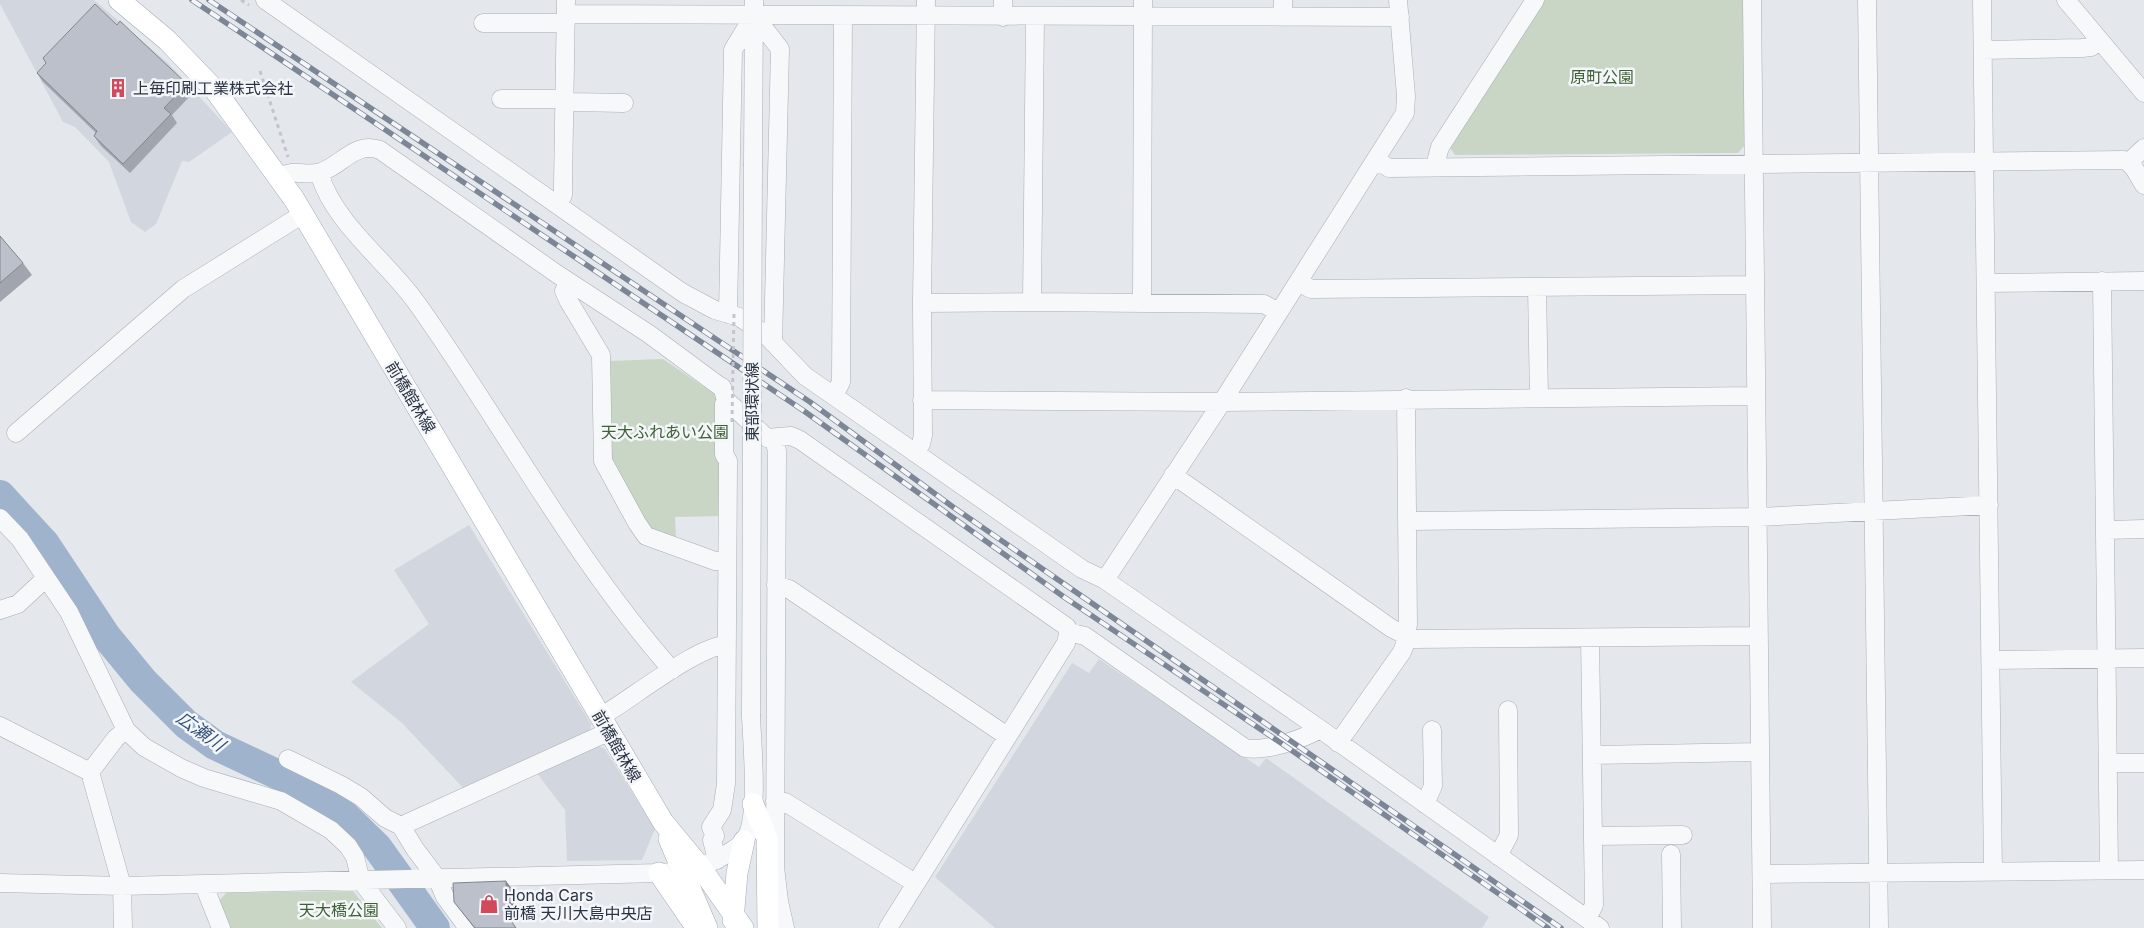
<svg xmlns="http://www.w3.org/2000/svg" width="2144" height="928" font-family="Inter,'Noto Sans JP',sans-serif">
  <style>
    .built { fill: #d2d6de }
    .green { fill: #c9d6c5 }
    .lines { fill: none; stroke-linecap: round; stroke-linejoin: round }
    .river { stroke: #9fb4cc; stroke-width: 30 }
    .minor-casing { stroke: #a9aeb7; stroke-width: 19 }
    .major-casing { stroke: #a3abb8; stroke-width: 22 }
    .path { stroke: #c2c5cb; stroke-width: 3; stroke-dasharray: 4 4; stroke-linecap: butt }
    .minor { stroke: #f7f8fa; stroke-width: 18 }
    .major { stroke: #fff; stroke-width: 21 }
    .rail-casing { stroke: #7d8696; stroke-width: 5.5 }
    .rail { stroke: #f4f6f9; stroke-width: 4; stroke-dasharray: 11; stroke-linecap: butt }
    .minor-bridge-casing { stroke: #a9aeb7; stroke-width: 19; stroke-linecap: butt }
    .path-bridge { stroke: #c2c5cb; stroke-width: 3; stroke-dasharray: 4 4; stroke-linecap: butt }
    .minor-bridge { stroke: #f7f8fa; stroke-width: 18 }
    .wall { fill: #a1a5ae }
    .shaded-wall { fill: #83868d }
    .building { fill: #bbc0ca; stroke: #83868d }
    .labels { text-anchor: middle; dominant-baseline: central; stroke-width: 5; stroke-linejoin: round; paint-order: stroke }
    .park-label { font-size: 16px; fill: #3f6138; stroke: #f4f6f9 }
    .poi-label { font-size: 16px; fill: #2b3445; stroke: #f4f6f9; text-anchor: start }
    .street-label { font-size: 16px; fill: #2b3445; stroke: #f4f6f9 }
    .water-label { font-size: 18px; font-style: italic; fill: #34527a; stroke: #f4f6f9 }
  </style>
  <rect width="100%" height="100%" fill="#e4e7ec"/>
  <path class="built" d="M 0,0 L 94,0 L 169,64 L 232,132 L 189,162 L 182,161 L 156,224 L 145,232 L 131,222 L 109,162 L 75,127 L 63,122 L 0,4 Z
    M 469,525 L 591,724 L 590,734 L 466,791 L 402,723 L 351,682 L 429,624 L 394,570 Z
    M 1099,659 L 1259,767 L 1266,758 L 1489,917 L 1482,928 L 995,928 L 935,877 L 1072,663 L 1089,673 Z
    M 595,744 L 605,749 L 655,829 L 642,860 L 567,861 L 565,810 L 536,772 Z"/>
  <path class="green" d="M 1545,0 L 1743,0 L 1745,145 L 1738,153 L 1455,155 L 1450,148 Z
    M 663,359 L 716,395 L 721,404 L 721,516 L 675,517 L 676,540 L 648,530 L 610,460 L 608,361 Z
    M 353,891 L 382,928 L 229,928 L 219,901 L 226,893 Z"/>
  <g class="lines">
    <path class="river" d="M 0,495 L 45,544 L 106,636 L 143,681 L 186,724 L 215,745 L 304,787 L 342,813 L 377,847 L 435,928"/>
    <g class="minor-casing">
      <path id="minor" d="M 265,0 L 683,293 L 715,310 L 739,317 L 765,334 L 805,376 L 1082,569 L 1105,580 L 1320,729 L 1600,928
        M 1752,0 L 1762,928
        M 1867,0 L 1879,928
        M 1982,0 L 1993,872
        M 2066,0 L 2144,93
        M 566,14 L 1400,17
        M 1003,17 L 1003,0
        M 1283,17 L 1283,0
        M 483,23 L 566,23
        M 1983,50 L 2082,48 L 2091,47 L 2100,41
        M 501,99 L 558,99 L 571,102 L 624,103
        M 1376,160 L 1389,168 L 2124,160 C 2134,164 2138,176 2144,185
        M 2129,162 L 2144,148
        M 753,164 L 754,0
        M 1437,167 L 1437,158 L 1440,147 L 1535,0
        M 319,173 C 335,225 385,259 416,302 C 503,424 573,558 672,670
        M 279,177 C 296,168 305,177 321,172 C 342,165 355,141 380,150 L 557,274 L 649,334 L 718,385 L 722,387 L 726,400 L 767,438 L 791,436 L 800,440 L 1067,627 L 1068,634 L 1066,643 L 888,928
        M 558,205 L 563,195 L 563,185 L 566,0
        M 568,281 L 564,291 L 568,300 L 601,355 L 603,461 L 637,523 L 646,536 L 715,561 L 727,560
        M 2102,281 L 2109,870
        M 1298,282 L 1311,289 L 1755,285
        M 1986,283 L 2144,281
        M 1537,287 L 1539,398
        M 1032,302 L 1035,17
        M 922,303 L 1032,302 L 1264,304 L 1278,312
        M 1142,303 L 1143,0
        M 728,314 L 733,50 L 754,15 L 780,49 L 773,343
        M 834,396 L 841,382 L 843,16
        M 922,400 L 1222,402 L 1756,396
        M 16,433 L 183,289 L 303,214
        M 774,439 L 777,451 L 775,867 L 779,901 L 785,928
        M 915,453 L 921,444 L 923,435 L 922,303 L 926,0
        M 1173,475 L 1391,628 L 1413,639 L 1759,636
        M 0,518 L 20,539 L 69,612 L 126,730 L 144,747 L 181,768 L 204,778 L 281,801 L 331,830 L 348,846 L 355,857 L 361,881 L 397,928
        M 1408,521 L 1759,517 L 1989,505
        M 2107,530 L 2144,529
        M 1105,580 L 1222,402 L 1405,113 L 1406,96 L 1398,0
        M 776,585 L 789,589 L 1007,736
        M 0,610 L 18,604 L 46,578
        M 1068,632 L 1085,636 L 1245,748 C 1265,752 1303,739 1320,729
        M 1991,660 L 2144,658
        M 600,717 C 630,700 697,646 726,645
        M 0,726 L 90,772 L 122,886 L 123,928
        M 1338,743 L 1402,652 L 1405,644 L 1408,624 L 1406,398
        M 1592,755 L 1760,752
        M 288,759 L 341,785 L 361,797 L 385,818 L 401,826 L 415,849 L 437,878 L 445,897 L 468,928
        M 2109,763 L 2144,763
        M 90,772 L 116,738 L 126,730
        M 775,801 L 785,802 L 915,883
        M 1425,804 L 1433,786 L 1432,730
        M 401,826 L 608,732
        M 1593,836 L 1683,835
        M 1671,854 L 1672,928
        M 1498,856 L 1509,835 L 1508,710
        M 717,860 L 712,840 L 715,836 L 711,827 L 722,810 L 726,784 L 728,461 L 724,454 L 724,404 L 726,400
        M 1762,874 L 2144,870
        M 0,883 L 122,886 L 659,873 C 687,871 701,869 725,855 C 731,851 739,847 744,841 C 760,821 752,744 751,716
        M 207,884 L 207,893 L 221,928
        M 1587,919 L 1594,905 L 1590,638"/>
    </g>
    <g class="major-casing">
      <path id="major" d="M 119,0 L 167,40 L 215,90 L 294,199 L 663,822 L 701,868 L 743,928
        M 753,804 L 767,838 L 768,928
        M 669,839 L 707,928
        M 659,873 L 692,921
        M 733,920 L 737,873 L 744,841"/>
    </g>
    <path class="path" d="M 241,0 L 249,5
      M 260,71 L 288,157"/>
    <use href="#minor" class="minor"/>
    <use href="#major" class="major"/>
    <g class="rail-casing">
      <path id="rail" d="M 192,0 L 804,411 L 1064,597 L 1281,743 L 1548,928
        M 209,0 L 810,402 L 953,507 L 1561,928"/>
    </g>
    <use href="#rail" class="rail"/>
    <g class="minor-bridge-casing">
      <path id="minor-bridge" d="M 751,716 L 753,164"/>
    </g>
    <path class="path-bridge" d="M 732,422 L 734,312"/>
    <use href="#minor-bridge" class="minor-bridge"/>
  </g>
  <path class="wall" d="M 117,25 L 187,84 L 193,93 L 172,115 L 177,123 L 130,173 L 101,146 L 94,136 L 96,133 L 43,82 L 37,73 Z
    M 0,236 L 23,263 L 32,275 L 0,302 Z
    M 515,893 L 515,918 L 511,921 L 516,928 L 474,928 L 454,902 Z"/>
  <path class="shaded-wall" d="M 506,881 L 515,893 L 515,918 L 507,906 Z"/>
  <path class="building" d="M 95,4 L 117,25 L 120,21 L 187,84 L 164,108 L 171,114 L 123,164 L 94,136 L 97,131 L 37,73 L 46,63 L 43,58 Z
    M 0,236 L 23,263 L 0,283 Z
    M 506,881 L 507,906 L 503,909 L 516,928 L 475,928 L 454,902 L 453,883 Z"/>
  <defs>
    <g id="building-bare" transform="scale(1.5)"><path d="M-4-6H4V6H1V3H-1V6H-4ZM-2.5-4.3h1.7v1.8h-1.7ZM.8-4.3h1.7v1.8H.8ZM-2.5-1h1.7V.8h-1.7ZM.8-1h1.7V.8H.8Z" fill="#d1495b" stroke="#f4f6f9" stroke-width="2.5" paint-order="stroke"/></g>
    <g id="shop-bare" transform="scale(1.5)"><path d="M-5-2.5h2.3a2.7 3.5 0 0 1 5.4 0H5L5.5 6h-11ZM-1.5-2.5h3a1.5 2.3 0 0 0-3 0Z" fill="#d1495b" stroke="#f4f6f9" stroke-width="2.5" paint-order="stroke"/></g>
  </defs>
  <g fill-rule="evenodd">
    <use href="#building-bare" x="118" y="88"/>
    <use href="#shop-bare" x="489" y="904"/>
  </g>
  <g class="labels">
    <g class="park-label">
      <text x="1602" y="77">原町公園</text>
      <text x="665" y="432">天大ふれあい公園</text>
      <text x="339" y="910">天大橋公園</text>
    </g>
    <g class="poi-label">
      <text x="133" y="88">上毎印刷工業株式会社</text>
      <text x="504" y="895">Honda Cars<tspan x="504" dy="18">前橋 天川大島中央店</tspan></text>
    </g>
    <g class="street-label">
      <text transform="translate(411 397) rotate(59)">前橋館林線</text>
      <text transform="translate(752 402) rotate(-90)">東部環状線</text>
      <text transform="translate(617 746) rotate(60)">前橋館林線</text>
    </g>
    <g class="water-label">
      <text transform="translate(201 731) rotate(36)">広瀬川</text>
    </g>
  </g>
</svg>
